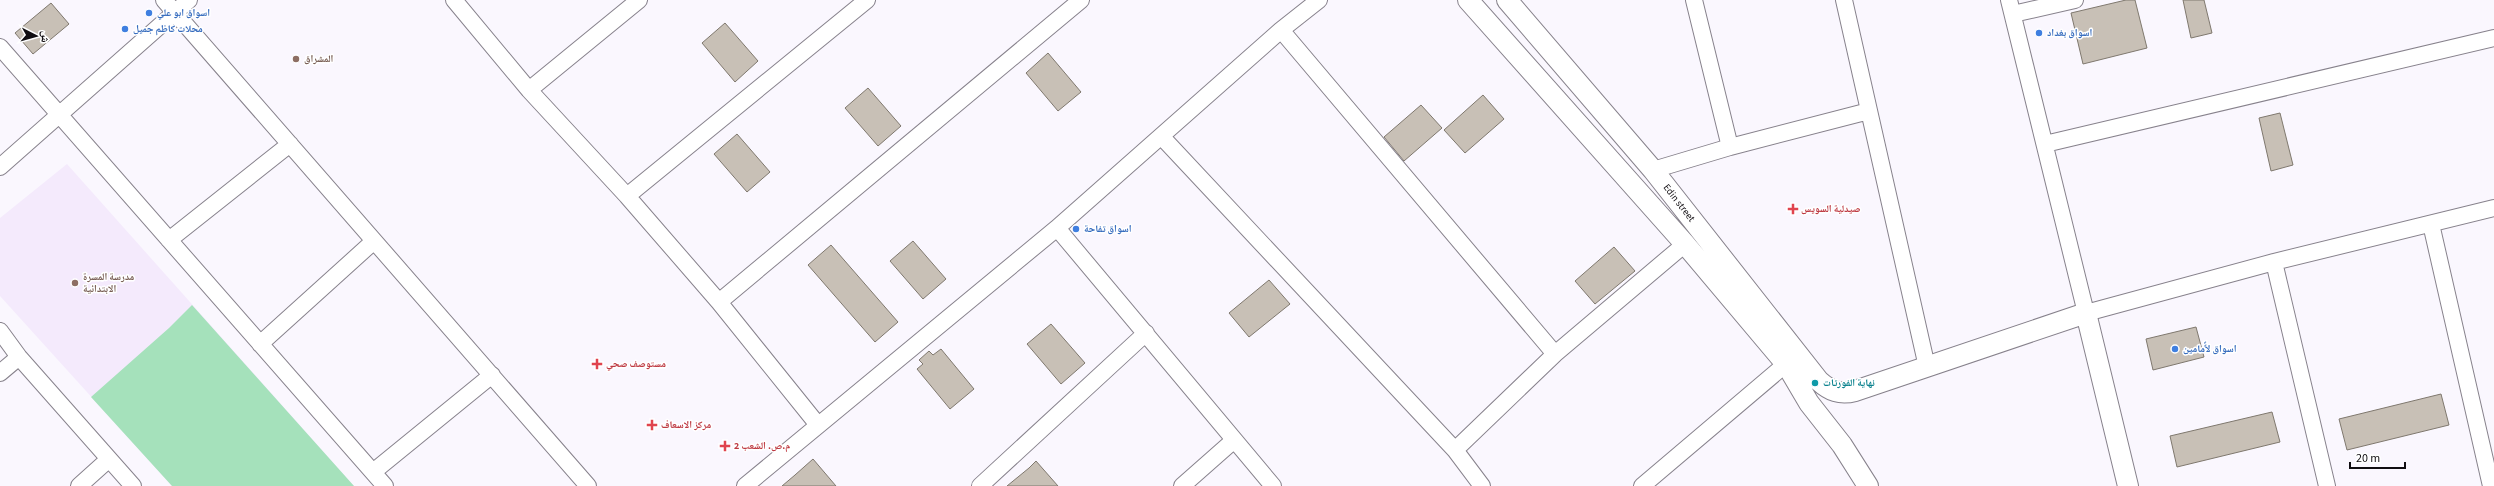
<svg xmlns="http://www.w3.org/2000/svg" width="2494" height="486" font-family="'Source Sans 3','Noto Naskh Arabic',sans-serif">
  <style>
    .built { fill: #f4eafc }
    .green { fill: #a5e1bb }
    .building { fill: #c8c0b6; stroke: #7f786e }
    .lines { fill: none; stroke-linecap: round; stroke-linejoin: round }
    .minor-casing { stroke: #87828c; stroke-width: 18 }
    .tertiary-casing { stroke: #87828c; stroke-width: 22 }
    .minor { stroke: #fff; stroke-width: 16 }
    .tertiary { stroke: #fff; stroke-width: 20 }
    .shop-dot { fill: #3f7fe0; stroke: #fff; stroke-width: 1.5 }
    .education-dot { fill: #8d6e63; stroke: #fff; stroke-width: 1.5 }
    .health-dot { fill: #e0444e; stroke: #fff; stroke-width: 1.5 }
    .culture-dot { fill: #0f9aa8; stroke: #fff; stroke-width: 1.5 }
    .labels { text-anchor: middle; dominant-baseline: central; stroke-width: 3; stroke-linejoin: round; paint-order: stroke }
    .shop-label { font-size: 10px; font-weight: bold; fill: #366cbe; stroke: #fff; text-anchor: start }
    .education-label { font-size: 10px; font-weight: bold; fill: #785e54; stroke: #fff; text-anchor: start }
    .street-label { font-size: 10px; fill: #100d11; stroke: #fff }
    .health-label { font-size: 10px; font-weight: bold; fill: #be3a42; stroke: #fff; text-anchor: start }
    .culture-label { font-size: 10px; font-weight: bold; fill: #0d838f; stroke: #fff; text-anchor: start }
  </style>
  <rect width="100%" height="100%" fill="#faf7fe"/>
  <path class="built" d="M 67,164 L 354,486 L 172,486 L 0,296 L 0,218 Z"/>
  <path class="green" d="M 192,305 L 354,486 L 172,486 L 91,397 L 169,328 Z"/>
  <path class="building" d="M 2126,0 L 2135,0 L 2147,48 L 2083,64 L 2071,13 Z
    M 2183,0 L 2204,0 L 2212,33 L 2191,38 Z
    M 51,3 L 69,24 L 33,54 L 15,33 Z
    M 725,23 L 758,61 L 735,82 L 702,43 Z
    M 1048,53 L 1081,92 L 1058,111 L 1026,73 Z
    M 868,88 L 901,126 L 878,146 L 845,108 Z
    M 1483,95 L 1504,119 L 1465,153 L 1444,130 Z
    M 1421,105 L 1442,128 L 1404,161 L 1384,137 Z
    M 2280,113 L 2293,165 L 2271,171 L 2259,118 Z
    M 737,134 L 770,172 L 747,192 L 714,154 Z
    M 913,241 L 946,279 L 923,299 L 890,261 Z
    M 831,245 L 898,322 L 875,342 L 808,265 Z
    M 1614,247 L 1635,271 L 1595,304 L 1575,281 Z
    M 1269,280 L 1290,304 L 1249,337 L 1229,313 Z
    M 1051,324 L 1085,363 L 1061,384 L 1027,344 Z
    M 2196,327 L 2204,357 L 2153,370 L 2146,339 Z
    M 941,349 L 974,389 L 950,409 L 917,369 L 923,364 L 919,360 L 929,351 L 933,355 Z
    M 2441,394 L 2449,425 L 2347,450 L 2339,419 Z
    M 2272,412 L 2280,442 L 2177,467 L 2170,436 Z
    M 813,459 L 836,486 L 782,486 L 795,475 Z
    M 1036,461 L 1058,486 L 1007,486 L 1029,468 Z"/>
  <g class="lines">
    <g class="minor-casing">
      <path id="minor" d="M 164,0 L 588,486
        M 454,0 L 529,90 L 627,196 L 719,302 L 818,425
        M 1694,0 L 1730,147
        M 1844,0 L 1927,367
        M 2009,0 L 2086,313 L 2274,262 L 2494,208
        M 2013,14 L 2075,0
        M 1281,30 L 1555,354
        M 0,47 L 385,486
        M 529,90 L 639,0
        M 1161,136 L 1455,450 L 1482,486
        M 2045,144 L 2494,38
        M 0,167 L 189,0
        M 1653,170 L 1730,147 L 1869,111
        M 627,196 L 867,0
        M 2431,224 L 2491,486
        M 1057,228 L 1273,486
        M 169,240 L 290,144
        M 2274,262 L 2327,486
        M 719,302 L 1081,0
        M 0,331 L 19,357 L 133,486
        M 260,344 L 374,241
        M 0,373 L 19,357
        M 1455,450 L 1555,354 L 1685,244
        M 373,472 L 492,375
        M 79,486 L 109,459
        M 745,486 L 1057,228 L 1281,30 L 1319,0
        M 980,486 L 1146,333
        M 1182,486 L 1233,441
        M 1642,486 L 1786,364"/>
    </g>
    <g class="tertiary-casing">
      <path id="tertiary" d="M 1468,0 L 1685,244 L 1786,364 L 1809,403 L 1842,445 L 1868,486
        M 1507,0 L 1653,170 L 1819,381 C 1830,391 1840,395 1855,391 L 2086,313 L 2128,486"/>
    </g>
    <use href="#minor" class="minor"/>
    <use href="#tertiary" class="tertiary"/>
  </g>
  <g class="shop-dot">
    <circle cx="149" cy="13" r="4"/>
    <circle cx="125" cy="29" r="4"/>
    <circle cx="2039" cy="33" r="4"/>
    <circle cx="1076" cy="229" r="4"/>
    <circle cx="2175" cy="349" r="4"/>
  </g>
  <g class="education-dot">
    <circle cx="296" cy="59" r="4"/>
    <circle cx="75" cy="283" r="4"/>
  </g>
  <g class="health-dot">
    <path d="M1791 203h4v4h4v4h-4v4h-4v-4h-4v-4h4z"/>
    <path d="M595 358h4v4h4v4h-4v4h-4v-4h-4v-4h4z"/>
    <path d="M650 419h4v4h4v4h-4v4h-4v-4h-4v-4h4z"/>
    <path d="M723 440h4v4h4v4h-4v4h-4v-4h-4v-4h4z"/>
  </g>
  <circle class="culture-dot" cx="1815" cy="383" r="4"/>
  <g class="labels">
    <g class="shop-label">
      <text x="157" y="13">اسواق ابو علي</text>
      <text x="133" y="29">محلات كاظم جميل</text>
      <text x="2047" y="33">اسواق بغداد</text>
      <text x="1084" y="229">اسواق تفاحة</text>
      <text x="2183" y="349">اسواق لاًًمامين</text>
    </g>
    <g class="education-label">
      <text x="304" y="59">المشراق</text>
      <text x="83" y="277">مدرسة المسرة<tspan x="83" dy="12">الابتدائية</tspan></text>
    </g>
    <g class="street-label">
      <text transform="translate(1679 203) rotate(52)">Edin street</text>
    </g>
    <g class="health-label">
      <text x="1801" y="209">صيدلية السويس</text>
      <text x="606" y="364">مستوصف صحي</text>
      <text x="661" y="425">مركز الاسعاف</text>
      <text x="734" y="446">م.ص. الشعب 2</text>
    </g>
    <g class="culture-label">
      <text x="1823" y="383">نهاية الفورتات</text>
    </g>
  </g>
  <g transform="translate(36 36) rotate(96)" stroke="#ffffff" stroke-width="3" paint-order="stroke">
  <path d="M0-3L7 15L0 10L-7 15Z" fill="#100d11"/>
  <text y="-6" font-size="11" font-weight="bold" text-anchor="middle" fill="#100d11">ش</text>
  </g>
  <path d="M2350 462v6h55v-6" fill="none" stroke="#100d11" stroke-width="2"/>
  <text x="2356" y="462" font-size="12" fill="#100d11" stroke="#ffffff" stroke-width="3" paint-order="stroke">20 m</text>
</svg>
